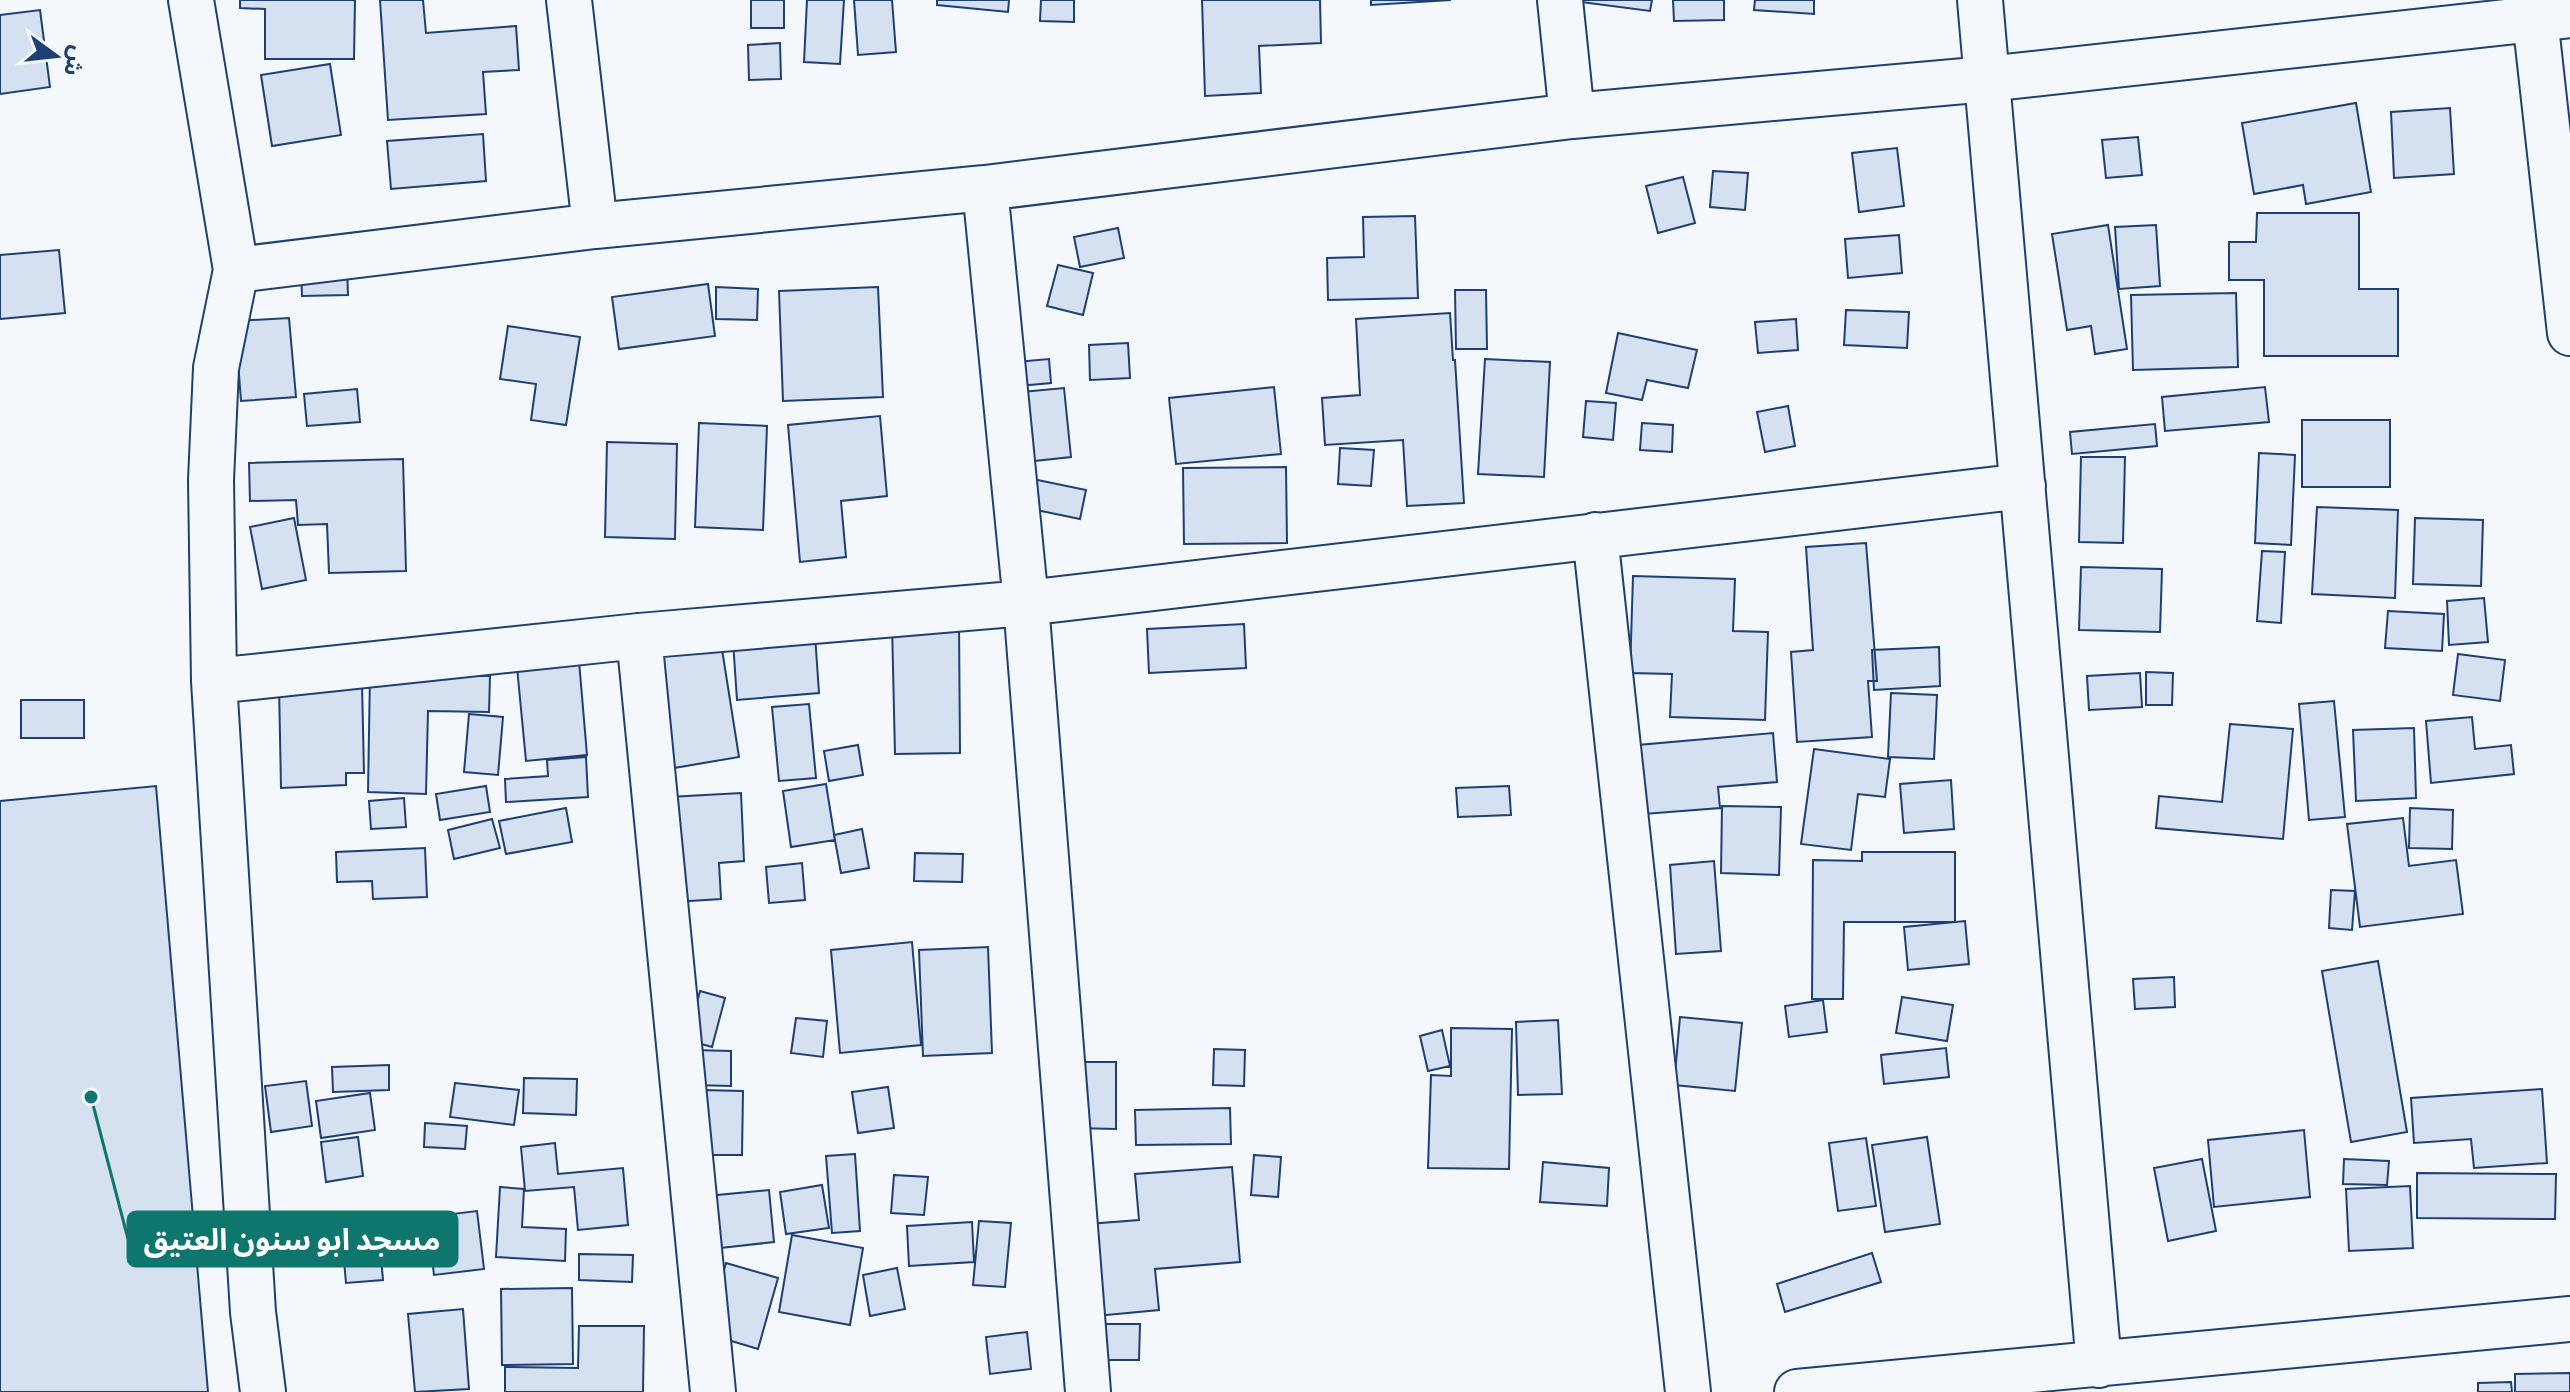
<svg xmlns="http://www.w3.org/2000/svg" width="2570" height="1392" font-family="'Zilla Slab','Noto Sans Arabic',serif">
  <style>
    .building { fill: #d5e0f0; stroke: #1d3f73; stroke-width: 2 }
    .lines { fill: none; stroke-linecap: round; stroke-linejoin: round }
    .minor-casing { stroke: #1d3f73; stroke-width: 48 }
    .minor { stroke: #f4f7fb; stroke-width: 44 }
    .leader { fill: none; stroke: #0f766e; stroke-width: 3 }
    .callout-dot { fill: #0f766e; stroke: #f4f7fb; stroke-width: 3 }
    .callout { fill: #0f766e; stroke: #0f766e; stroke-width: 3 }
    .callout-label { font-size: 30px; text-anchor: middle; font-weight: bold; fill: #fff }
  </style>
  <rect width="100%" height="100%" fill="#f4f7fb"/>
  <path class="building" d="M 240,0 L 355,0 L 354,59 L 265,59 L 265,9 L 240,8 Z
    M 380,0 L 423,0 L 426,33 L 516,26 L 519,70 L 483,72 L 486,114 L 388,120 Z
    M 751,0 L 784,0 L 784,28 L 751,28 Z
    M 807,0 L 844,0 L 840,64 L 804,62 Z
    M 854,0 L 892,0 L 896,52 L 858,55 Z
    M 937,0 L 1009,0 L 1008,12 L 937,5 Z
    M 1041,0 L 1074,0 L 1074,22 L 1040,21 Z
    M 1202,0 L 1320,0 L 1321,43 L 1259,46 L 1261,93 L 1205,96 Z
    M 1371,0 L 1451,0 L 1371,5 Z
    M 1566,0 L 1652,0 L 1650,11 Z
    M 1673,0 L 1724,0 L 1724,20 L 1674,21 Z
    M 1755,0 L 1814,0 L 1814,14 L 1754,10 Z
    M 40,10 L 50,87 L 0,94 L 0,15 Z
    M 780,43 L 781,79 L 749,80 L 748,45 Z
    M 330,64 L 341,135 L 272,146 L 261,75 Z
    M 2356,103 L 2371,192 L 2306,204 L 2303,185 L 2254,194 L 2242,123 Z
    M 2450,108 L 2454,174 L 2394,178 L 2391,112 Z
    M 483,134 L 486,181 L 391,189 L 387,141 Z
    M 2138,137 L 2142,175 L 2106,178 L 2102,140 Z
    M 1897,148 L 1904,206 L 1859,212 L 1852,153 Z
    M 1713,171 L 1748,173 L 1745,210 L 1710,207 Z
    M 1683,177 L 1695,223 L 1658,233 L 1646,186 Z
    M 2257,213 L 2359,213 L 2359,289 L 2398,289 L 2398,356 L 2264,356 L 2264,280 L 2229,280 L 2229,242 L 2256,242 Z
    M 1415,216 L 1418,298 L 1328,300 L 1327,258 L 1364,257 L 1363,217 Z
    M 2108,225 L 2127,349 L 2095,354 L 2091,326 L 2067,330 L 2052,234 Z
    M 2156,225 L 2160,286 L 2119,289 L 2115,227 Z
    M 1118,228 L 1124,258 L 1080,267 L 1074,237 Z
    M 1899,235 L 1902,273 L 1848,278 L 1845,239 Z
    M 59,250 L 65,313 L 0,319 L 0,255 Z
    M 1058,265 L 1093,273 L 1083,315 L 1047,306 Z
    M 347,266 L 348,295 L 302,296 L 301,267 Z
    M 708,284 L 715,336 L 619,349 L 612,297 Z
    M 716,287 L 758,289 L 757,320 L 716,319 Z
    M 878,287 L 883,397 L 783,401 L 779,291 Z
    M 1455,290 L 1486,290 L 1487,349 L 1456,349 Z
    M 2236,293 L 2238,367 L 2133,370 L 2131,295 Z
    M 1846,310 L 1909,312 L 1907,348 L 1844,345 Z
    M 1450,313 L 1453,360 L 1455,360 L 1464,503 L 1407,506 L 1403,440 L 1325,445 L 1322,398 L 1360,395 L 1356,319 Z
    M 289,318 L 296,397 L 241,401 L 235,321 Z
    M 1796,319 L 1798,350 L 1758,353 L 1755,322 Z
    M 508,326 L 580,337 L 566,425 L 531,420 L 536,384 L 500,379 Z
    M 1618,333 L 1697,350 L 1688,388 L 1647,380 L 1642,400 L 1606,393 Z
    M 1128,343 L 1130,378 L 1090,380 L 1089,345 Z
    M 1049,359 L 1051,383 L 1007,387 L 1005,363 Z
    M 1485,359 L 1550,362 L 1544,477 L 1478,474 Z
    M 1274,387 L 1281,454 L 1176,464 L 1169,398 Z
    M 2265,387 L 2269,422 L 2165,431 L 2162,397 Z
    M 1064,388 L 1071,457 L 1016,463 L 1010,393 Z
    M 357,389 L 360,422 L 307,426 L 304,394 Z
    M 1586,401 L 1616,403 L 1613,440 L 1583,437 Z
    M 1788,406 L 1795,446 L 1765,452 L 1757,412 Z
    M 880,416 L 887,496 L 841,501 L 846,557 L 800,562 L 788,425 Z
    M 2302,420 L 2390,420 L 2390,487 L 2302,487 Z
    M 699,423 L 767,426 L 763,530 L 695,527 Z
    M 1642,423 L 1673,425 L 1672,452 L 1640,450 Z
    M 2155,424 L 2157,446 L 2072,454 L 2070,432 Z
    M 607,442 L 677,444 L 675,539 L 605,537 Z
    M 1340,448 L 1374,450 L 1371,486 L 1338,484 Z
    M 2259,453 L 2295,455 L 2291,545 L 2255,543 Z
    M 2081,457 L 2125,457 L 2123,543 L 2079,542 Z
    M 403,459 L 406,571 L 329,573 L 327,524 L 298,525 L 296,500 L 250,501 L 249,463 Z
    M 1286,467 L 1287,543 L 1184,544 L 1183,468 Z
    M 1028,478 L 1086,490 L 1080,519 L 1022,507 Z
    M 2317,507 L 2398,510 L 2395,598 L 2312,594 Z
    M 294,518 L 306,580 L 262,589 L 250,527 Z
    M 2415,518 L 2483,520 L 2481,586 L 2413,584 Z
    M 1866,543 L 1877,681 L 1868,681 L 1872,737 L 1797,742 L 1791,652 L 1813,650 L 1806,547 Z
    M 2262,551 L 2285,552 L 2281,623 L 2257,621 Z
    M 2081,567 L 2162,569 L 2160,632 L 2079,630 Z
    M 1633,576 L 1735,579 L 1733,631 L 1768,632 L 1765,720 L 1670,717 L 1672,674 L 1630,673 Z
    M 2484,598 L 2488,642 L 2449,645 L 2447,601 Z
    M 2388,611 L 2444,614 L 2442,651 L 2385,648 Z
    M 959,623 L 960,753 L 895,754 L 892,624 Z
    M 1244,624 L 1246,668 L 1149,673 L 1147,629 Z
    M 815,635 L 819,693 L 737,700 L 733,641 Z
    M 721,643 L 739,757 L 668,769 L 649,656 Z
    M 1939,647 L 1940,686 L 1874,690 L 1872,650 Z
    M 2458,654 L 2505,660 L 2500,701 L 2453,695 Z
    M 579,661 L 587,755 L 526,761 L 517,667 Z
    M 2146,672 L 2173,673 L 2172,705 L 2146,705 Z
    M 2140,673 L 2142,707 L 2089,710 L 2087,676 Z
    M 370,674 L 490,676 L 489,712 L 428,711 L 426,794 L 368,792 Z
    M 362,683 L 364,773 L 346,773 L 346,785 L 281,788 L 279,685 Z
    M 1891,693 L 1937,695 L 1934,759 L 1888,757 Z
    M 21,700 L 84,700 L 84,738 L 21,738 Z
    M 2334,701 L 2345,817 L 2309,820 L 2299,704 Z
    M 809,704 L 816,778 L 779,781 L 772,707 Z
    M 469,714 L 503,717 L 498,775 L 464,772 Z
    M 2472,717 L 2475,749 L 2511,745 L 2514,774 L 2431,783 L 2426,721 Z
    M 2230,724 L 2293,729 L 2283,839 L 2156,828 L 2159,796 L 2222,802 Z
    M 2414,728 L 2416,798 L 2356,801 L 2353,730 Z
    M 1773,733 L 1777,782 L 1718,787 L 1720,808 L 1644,814 L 1638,745 Z
    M 858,745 L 863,775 L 829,781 L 824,751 Z
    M 1814,749 L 1890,759 L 1885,797 L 1858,794 L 1851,850 L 1801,844 Z
    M 586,757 L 588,797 L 506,802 L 505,779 L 548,776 L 547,760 Z
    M 1951,780 L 1954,829 L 1904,833 L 1900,784 Z
    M 826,784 L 835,840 L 791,847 L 783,791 Z
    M 156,786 L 208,1392 L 0,1392 L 0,801 Z
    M 486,786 L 490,812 L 440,820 L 436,794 Z
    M 1509,786 L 1511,815 L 1458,817 L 1456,788 Z
    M 741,793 L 744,861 L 719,863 L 721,899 L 674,902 L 669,797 Z
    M 404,798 L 406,827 L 371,829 L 369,801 Z
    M 1722,806 L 1781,807 L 1779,875 L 1721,873 Z
    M 566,808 L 572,842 L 506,854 L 499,821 Z
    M 2410,808 L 2453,810 L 2452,849 L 2409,848 Z
    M 2403,818 L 2409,866 L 2456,860 L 2463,914 L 2360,927 L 2347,824 Z
    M 492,819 L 500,848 L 454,859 L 448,830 Z
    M 862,829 L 869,868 L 841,873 L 834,835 Z
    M 425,848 L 427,897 L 373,899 L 372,881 L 337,882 L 336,852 Z
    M 1862,852 L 1955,852 L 1955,922 L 1844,922 L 1843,999 L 1812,999 L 1813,860 L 1862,861 Z
    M 915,853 L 963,854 L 962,882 L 914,881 Z
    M 1714,861 L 1721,951 L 1676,954 L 1670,865 Z
    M 802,863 L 805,900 L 769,903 L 766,867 Z
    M 2331,890 L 2355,891 L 2352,930 L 2329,928 Z
    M 1965,921 L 1969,964 L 1908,970 L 1904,927 Z
    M 912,942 L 921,1045 L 840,1053 L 831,950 Z
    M 988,947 L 992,1053 L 923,1056 L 919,950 Z
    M 2378,961 L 2407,1132 L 2351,1142 L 2322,971 Z
    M 2174,977 L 2175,1007 L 2135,1009 L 2133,979 Z
    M 700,991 L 725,998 L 712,1047 L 687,1040 Z
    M 1902,997 L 1953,1005 L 1947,1041 L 1896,1033 Z
    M 1823,1000 L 1827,1032 L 1789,1037 L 1785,1006 Z
    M 1680,1017 L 1742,1023 L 1735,1091 L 1674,1085 Z
    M 796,1018 L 827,1021 L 823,1057 L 791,1053 Z
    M 1558,1020 L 1562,1094 L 1518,1095 L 1516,1022 Z
    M 1451,1028 L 1512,1029 L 1509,1169 L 1428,1168 L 1431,1075 L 1451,1076 Z
    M 1442,1030 L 1450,1066 L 1428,1071 L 1420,1036 Z
    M 1946,1048 L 1949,1077 L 1884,1084 L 1881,1055 Z
    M 1214,1049 L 1245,1050 L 1244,1086 L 1213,1085 Z
    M 693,1050 L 731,1051 L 731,1086 L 692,1085 Z
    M 1075,1062 L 1116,1062 L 1116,1129 L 1074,1128 Z
    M 389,1065 L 389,1090 L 333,1092 L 332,1067 Z
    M 524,1078 L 577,1079 L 576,1115 L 523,1113 Z
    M 306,1081 L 312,1126 L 271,1132 L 265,1086 Z
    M 455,1083 L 519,1090 L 514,1125 L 450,1117 Z
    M 888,1087 L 894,1128 L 858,1133 L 852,1092 Z
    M 2542,1089 L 2547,1163 L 2474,1168 L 2471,1139 L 2414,1143 L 2411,1098 Z
    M 702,1090 L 743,1091 L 742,1155 L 701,1155 Z
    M 370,1093 L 375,1130 L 321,1138 L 316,1101 Z
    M 1230,1108 L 1231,1144 L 1136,1145 L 1135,1110 Z
    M 425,1123 L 467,1126 L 465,1149 L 424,1147 Z
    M 2304,1130 L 2310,1197 L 2214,1207 L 2208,1140 Z
    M 358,1137 L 363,1176 L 326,1182 L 321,1142 Z
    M 1927,1137 L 1940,1224 L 1885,1232 L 1872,1145 Z
    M 1866,1138 L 1876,1206 L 1838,1211 L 1829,1143 Z
    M 555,1143 L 558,1174 L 623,1168 L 628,1225 L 578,1230 L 574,1187 L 525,1191 L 521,1147 Z
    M 855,1154 L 860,1231 L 832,1233 L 826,1156 Z
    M 1254,1155 L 1281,1157 L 1278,1197 L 1251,1195 Z
    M 2202,1159 L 2216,1231 L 2168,1241 L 2154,1168 Z
    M 2344,1159 L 2389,1161 L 2387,1185 L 2343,1184 Z
    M 1543,1162 L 1609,1168 L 1607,1206 L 1540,1202 Z
    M 1232,1167 L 1240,1262 L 1155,1269 L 1159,1310 L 1096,1316 L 1088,1224 L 1139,1220 L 1135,1174 Z
    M 2417,1173 L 2556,1174 L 2555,1219 L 2417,1218 Z
    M 894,1175 L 928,1177 L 924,1215 L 891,1213 Z
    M 822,1185 L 829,1228 L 786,1234 L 780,1192 Z
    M 2410,1186 L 2413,1248 L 2349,1251 L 2346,1189 Z
    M 500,1187 L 524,1189 L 522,1227 L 566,1229 L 565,1261 L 496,1257 Z
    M 769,1190 L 774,1242 L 712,1249 L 707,1196 Z
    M 477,1211 L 484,1269 L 434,1275 L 427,1217 Z
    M 979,1221 L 1011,1223 L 1005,1287 L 973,1285 Z
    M 972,1222 L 974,1262 L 909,1266 L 907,1226 Z
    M 379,1235 L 383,1280 L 346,1283 L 342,1239 Z
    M 792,1235 L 863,1248 L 850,1325 L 779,1312 Z
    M 1872,1253 L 1881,1282 L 1785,1312 L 1777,1284 Z
    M 579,1254 L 633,1255 L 632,1282 L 579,1280 Z
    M 726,1263 L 778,1278 L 758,1349 L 705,1333 Z
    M 897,1268 L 905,1309 L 870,1316 L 863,1275 Z
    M 572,1288 L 573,1364 L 502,1365 L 501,1289 Z
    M 463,1309 L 469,1389 L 415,1392 L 408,1314 Z
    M 1096,1324 L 1140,1324 L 1139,1360 L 1096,1360 Z
    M 579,1326 L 644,1326 L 643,1392 L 505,1392 L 505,1367 L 578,1368 Z
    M 1027,1332 L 1031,1369 L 990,1374 L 986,1337 Z
    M 2570,1373 L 2570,1392 L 2515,1392 L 2515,1374 Z
    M 2511,1382 L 2512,1392 L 2478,1392 L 2478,1383 Z"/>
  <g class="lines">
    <g class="minor-casing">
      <path id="minor" d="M 191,0 L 236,270 L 216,368 L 211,480 L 214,681 L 253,1312 L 263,1392
        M 569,0 L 595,226
        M 1560,0 L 1572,116
        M 1980,0 L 2099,1365
        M 2533,0 L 2570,333
        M 985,188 L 1026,603 L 1088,1392
        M 236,270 L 595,226 L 985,188 L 1572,116 L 1987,79 L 2570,15
        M 1595,535 L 1688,1392
        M 639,636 L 713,1392
        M 214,681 L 639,636 L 1026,603 L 2023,486
        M 1797,1392 L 2570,1319"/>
    </g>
    <use href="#minor" class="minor"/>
  </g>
  <path class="leader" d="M91 1097L128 1239"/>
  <circle class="callout-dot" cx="91" cy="1097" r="8"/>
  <rect class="callout" x="128" y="1212" width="329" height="54" rx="8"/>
  <g class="callout-label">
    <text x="292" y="1250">مسجد ابو سنون العتيق</text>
  </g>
  <g transform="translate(56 56) rotate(105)" stroke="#f4f7fb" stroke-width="6" paint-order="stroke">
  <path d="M0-6L14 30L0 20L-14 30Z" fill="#1d3f73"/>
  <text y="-12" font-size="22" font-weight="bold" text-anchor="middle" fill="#1d3f73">ش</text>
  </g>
</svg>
